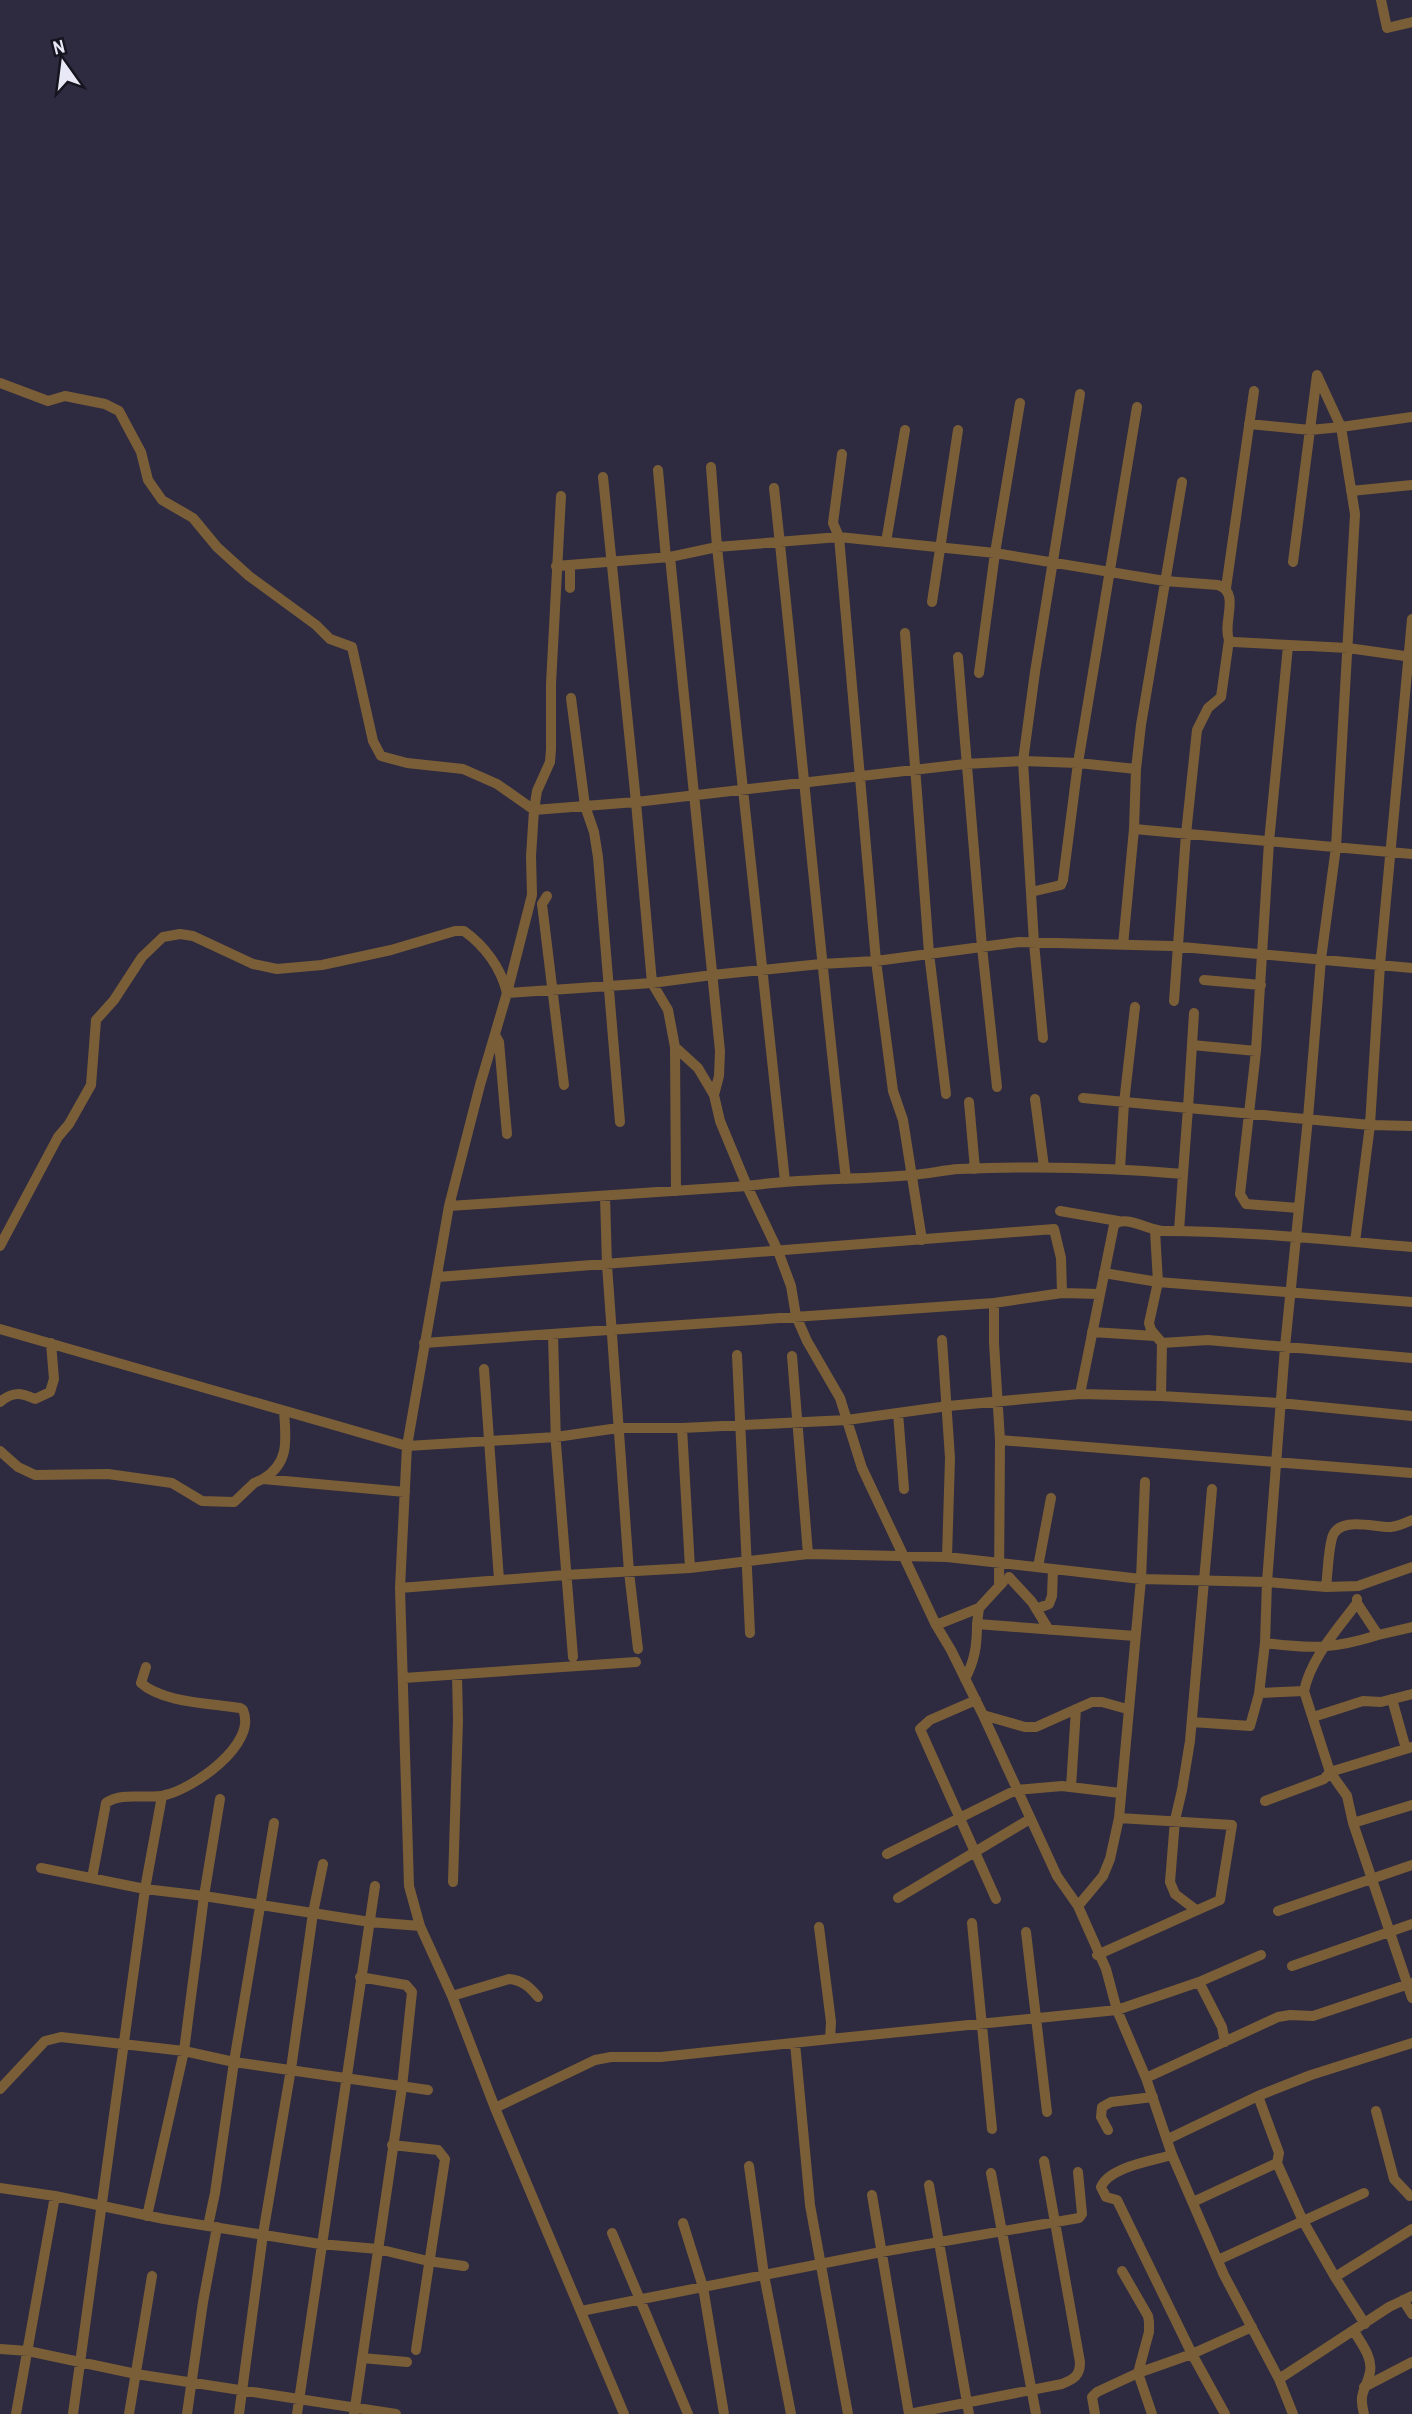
<svg xmlns="http://www.w3.org/2000/svg" width="1412" height="2414" font-family="'Archivo Narrow',sans-serif">
  <style>
    .lines { fill: none; stroke-linecap: round; stroke-linejoin: round }
    .street { stroke: #7a5e37; stroke-width: 10 }
  </style>
  <rect width="100%" height="100%" fill="#2e2b40"/>
  <g class="lines">
    <path class="street" d="M 1381,0 L 1387,28 L 1412,22
      M 0,383 L 48,401 L 65,396 L 105,404 L 119,411 L 141,452 L 148,480 L 162,500 L 193,518 L 217,547 L 249,576 L 316,625 L 330,639 L 352,647 L 373,741 L 381,756 L 407,763 L 463,769 L 497,784 L 534,810 L 636,802 L 965,764 L 1023,761 L 1078,763 L 1136,769 L 1134,829 L 1412,854
      M 1249,424 L 1310,430 L 1341,427 L 1317,375 L 1293,562
      M 842,454 L 833,523 L 839,537 L 995,553 L 1165,581 L 1218,585 C 1241,593 1222,622 1229,640 L 1234,642 L 1348,648 L 1412,657
      M 711,467 L 717,547 L 785,1181
      M 658,470 L 666,558
      M 603,477 L 636,802 L 652,983 L 668,1010 L 675,1047 L 698,1068 L 714,1095 L 720,1121 L 747,1186 L 778,1251 L 791,1286 L 796,1316 L 807,1341 L 840,1398 L 862,1468 L 896,1540 L 936,1625 L 951,1650 L 983,1715 L 1057,1876 L 1078,1906
      M 774,488 C 799,718 819,949 846,1179
      M 1351,491 L 1412,485
      M 561,496 L 551,684 L 551,749 L 550,762 L 537,791 L 534,810 L 531,856 L 532,895 L 507,993 L 480,1085 L 449,1206 L 407,1446 L 400,1588 L 409,1886 L 420,1926 L 452,1996 L 495,2108 L 624,2414
      M 886,542 L 905,430
      M 670,557 L 720,1051 L 719,1076 L 714,1095
      M 556,566 L 670,557 L 717,547 L 839,537 L 876,961 L 893,1091 L 903,1120 L 922,1240
      M 570,588 L 570,565
      M 1226,588 L 1254,391
      M 932,602 L 958,430
      M 905,633 L 929,953 L 946,1094
      M 1288,646 L 1269,842 L 1256,1051 L 1240,1194 L 1246,1204 L 1298,1208
      M 958,657 L 982,947 L 997,1087
      M 979,673 L 995,553 L 1020,403
      M 571,698 L 585,806 L 594,832 L 598,857 L 620,1122
      M 1136,769 L 1141,725 L 1182,482
      M 1031,892 L 1061,885 L 1063,880 L 1078,763 L 1137,407
      M 547,896 L 542,904 L 564,1085
      M 1123,945 L 1134,829
      M 1204,980 L 1261,985
      M 1174,1001 L 1186,834 L 1197,730 L 1208,708 L 1221,697 L 1229,640
      M 495,1035 L 499,1042 L 507,1134
      M 1043,1038 L 1034,943 L 1023,761 L 1035,672 L 1080,394
      M 1192,1045 L 1256,1051
      M 675,1047 L 676,1191
      M 1083,1098 L 1188,1108 L 1194,1013
      M 1035,1099 L 1044,1167
      M 969,1102 L 975,1169
      M 1120,1169 L 1124,1103 L 1135,1007
      M 605,1196 L 607,1265 L 629,1572 L 638,1649
      M 449,1206 L 747,1186 C 802,1178 857,1180 912,1175 C 928,1174 944,1170 959,1169 C 1034,1166 1109,1167 1183,1174 L 1188,1108 L 1370,1125 L 1412,1126
      M 1060,1211 L 1118,1221
      M 1179,1231 L 1183,1174
      M 1355,1242 L 1370,1125 L 1380,965 L 1412,619
      M 0,1246 L 58,1137 L 69,1124 L 91,1085 L 96,1020 L 114,1000 L 142,957 L 163,937 L 180,934 L 193,936 L 253,964 L 277,969 L 322,965 L 391,950 L 455,931 L 464,931 C 485,946 501,968 507,993 L 652,983 L 712,975 L 821,964 L 876,961 L 1019,942 L 1171,946 L 1412,968
      M 1104,1273 L 1158,1282 L 1155,1231
      M 438,1277 L 1054,1229 L 1061,1258 L 1062,1293
      M 994,1303 L 994,1343 L 1000,1440 L 999,1585
      M 0,1329 L 407,1446 L 556,1437 L 618,1428 L 682,1428 L 847,1420 L 948,1406 L 1080,1394 L 1161,1396 L 1280,1403 L 1412,1416
      M 1092,1332 L 1155,1336
      M 553,1335 L 556,1444 L 573,1657
      M 942,1340 L 950,1458 L 947,1557 L 1141,1579 L 1267,1582 L 1326,1587 L 1358,1586 L 1412,1567
      M 424,1343 L 994,1303 L 1062,1293 L 1100,1294
      M 1162,1343 L 1151,1330 L 1149,1323 L 1158,1282 L 1412,1302
      M 737,1355 L 750,1633
      M 792,1356 L 808,1554
      M 484,1369 L 499,1580
      M 1080,1394 L 1114,1225 C 1125,1214 1149,1231 1164,1231 C 1247,1231 1330,1240 1412,1247
      M 1161,1396 L 1162,1343 L 1208,1340 L 1412,1358
      M 0,1402 C 13,1391 21,1393 35,1399 L 50,1392 L 54,1379 L 51,1343
      M 898,1413 L 904,1489
      M 1000,1440 L 1412,1473
      M 0,1451 L 18,1467 L 35,1475 L 108,1474 L 172,1483 L 202,1501 L 234,1502 L 254,1483 L 263,1479 L 405,1492
      M 263,1479 C 290,1463 286,1439 284,1411
      M 1145,1482 L 1141,1579 L 1119,1818 L 1110,1859 L 1103,1876 L 1078,1906 L 1106,1969 L 1117,2010 L 1146,2078 L 1172,2155 L 1224,2275 L 1279,2379 L 1293,2414
      M 1038,1567 L 1051,1498
      M 690,1568 L 808,1554 L 947,1557
      M 1009,1577 L 1032,1602 L 1049,1630
      M 1326,1587 C 1328,1571 1328,1553 1332,1538 C 1338,1515 1375,1528 1391,1527 C 1399,1526 1405,1523 1412,1520
      M 400,1588 L 565,1575 L 690,1568 L 682,1428
      M 1357,1603 C 1337,1630 1311,1658 1304,1691 L 1330,1772 L 1347,1796 L 1353,1823 L 1412,1998
      M 979,1608 L 1003,1582
      M 1036,1609 L 1049,1604 L 1052,1596 L 1053,1569
      M 936,1625 L 979,1608 L 977,1624 L 1135,1636
      M 1378,1635 L 1412,1627
      M 1265,1643 C 1311,1649 1334,1649 1378,1635 L 1357,1603 L 1357,1599
      M 404,1678 L 636,1662
      M 965,1679 C 975,1660 977,1645 977,1624
      M 1259,1693 L 1304,1691
      M 1392,1699 L 1406,1749
      M 976,1700 L 930,1720 L 920,1729 L 996,1899
      M 983,1715 L 1025,1727 L 1036,1727 L 1092,1702 L 1102,1702 L 1127,1709
      M 1313,1717 L 1363,1701 L 1381,1702 L 1412,1694
      M 1192,1722 L 1250,1726 L 1259,1694 L 1265,1643 L 1267,1582 L 1285,1347 L 1308,1118 L 1321,959 L 1336,847 L 1355,514 L 1341,427 L 1412,417
      M 1071,1787 L 1076,1709
      M 1265,1801 L 1324,1779 L 1330,1772 L 1412,1747
      M 1353,1823 L 1412,1805
      M 887,1854 L 1016,1790 L 1062,1786 L 1120,1793
      M 41,1868 L 145,1889 L 162,1796
      M 92,1878 L 106,1803 C 122,1791 147,1800 165,1795 C 193,1789 258,1744 243,1710 L 240,1708 C 211,1703 163,1703 141,1683 L 146,1667
      M 453,1882 L 458,1720 L 457,1675
      M 898,1898 L 1030,1819
      M 1196,1910 L 1175,1894 L 1170,1882 L 1175,1820 L 1182,1790 L 1190,1741 L 1212,1489
      M 1278,1911 L 1412,1865
      M 972,1923 L 992,2129
      M 1026,1932 L 1047,2112
      M 1097,1955 L 1220,1900 L 1232,1825 L 1119,1818
      M 1292,1966 L 1412,1924
      M 1199,1982 L 1222,2027 L 1225,2042
      M 452,1996 L 509,1979 C 522,1980 530,1987 538,1997
      M 830,2039 L 1117,2010 L 1199,1982 L 1261,1955
      M 795,2043 L 810,2205 L 848,2414
      M 1146,2078 L 1278,2017 L 1290,2015 L 1313,2016 L 1412,1983
      M 0,2089 L 45,2041 L 61,2037 L 184,2051 L 234,2062 L 428,2090
      M 495,2108 L 595,2060 L 611,2057 L 661,2057 L 830,2039 L 831,2022 L 819,1927
      M 1376,2111 L 1394,2179 L 1410,2196
      M 1108,2130 L 1101,2117 L 1102,2107 L 1111,2102 L 1153,2097
      M 1168,2139 L 1258,2096 L 1311,2075 L 1412,2043
      M 392,2145 L 438,2150 L 445,2159 L 416,2350
      M 1172,2155 C 1152,2161 1109,2167 1101,2187 L 1106,2197 L 1117,2200 L 1192,2354 L 1225,2414
      M 1277,2163 L 1303,2221 L 1335,2277
      M 749,2166 L 764,2275 L 791,2414
      M 991,2173 L 1036,2414
      M 929,2185 L 969,2414
      M 0,2188 L 55,2196 L 164,2219 L 320,2244 L 378,2249 L 428,2261 L 464,2266
      M 872,2195 L 909,2414
      M 1193,2202 L 1277,2163 L 1279,2153 L 1258,2096
      M 147,2216 L 184,2051 L 204,1896 L 370,1922 L 420,1926
      M 683,2223 L 703,2287 L 724,2414
      M 208,2226 L 215,2193 L 234,2062 L 274,1823
      M 612,2233 L 688,2414
      M 1218,2260 L 1364,2193
      M 1403,2300 L 1412,2314
      M 581,2311 L 881,2252 L 1079,2218 L 1082,2214 L 1078,2172
      M 1365,2324 L 1335,2277 L 1412,2229
      M 1354,2331 C 1360,2342 1373,2357 1370,2372 C 1366,2392 1358,2390 1364,2414
      M 0,2349 L 28,2351 L 136,2374 L 396,2414
      M 362,2358 L 407,2362
      M 1279,2379 L 1389,2307 L 1412,2296
      M 1364,2387 L 1412,2362
      M 16,2414 L 55,2196
      M 73,2414 L 145,1889 L 204,1896 L 220,1799
      M 129,2414 L 152,2276
      M 187,2414 L 203,2302 L 217,2227
      M 239,2414 L 263,2234 L 291,2069 L 313,1913 L 323,1864
      M 297,2414 L 375,1886
      M 354,2414 L 402,2087 L 412,1992 L 406,1985 L 360,1977
      M 909,2414 L 1062,2384 C 1074,2379 1080,2376 1080,2362 L 1044,2161
      M 1095,2414 L 1092,2397 L 1097,2392 L 1138,2373 L 1149,2332 L 1149,2322 L 1148,2316 L 1122,2271
      M 1152,2414 L 1138,2373 L 1192,2354 L 1252,2327"/>
  </g>
  <g transform="translate(63 63) rotate(346)" stroke="#16151f" stroke-width="5" paint-order="stroke">
  <path d="M0-5L12 26L0 18L-12 26Z" fill="#e9e8f6"/>
  <text y="-10" font-size="19" font-weight="bold" text-anchor="middle" fill="#e9e8f6">N</text>
  </g>
</svg>
